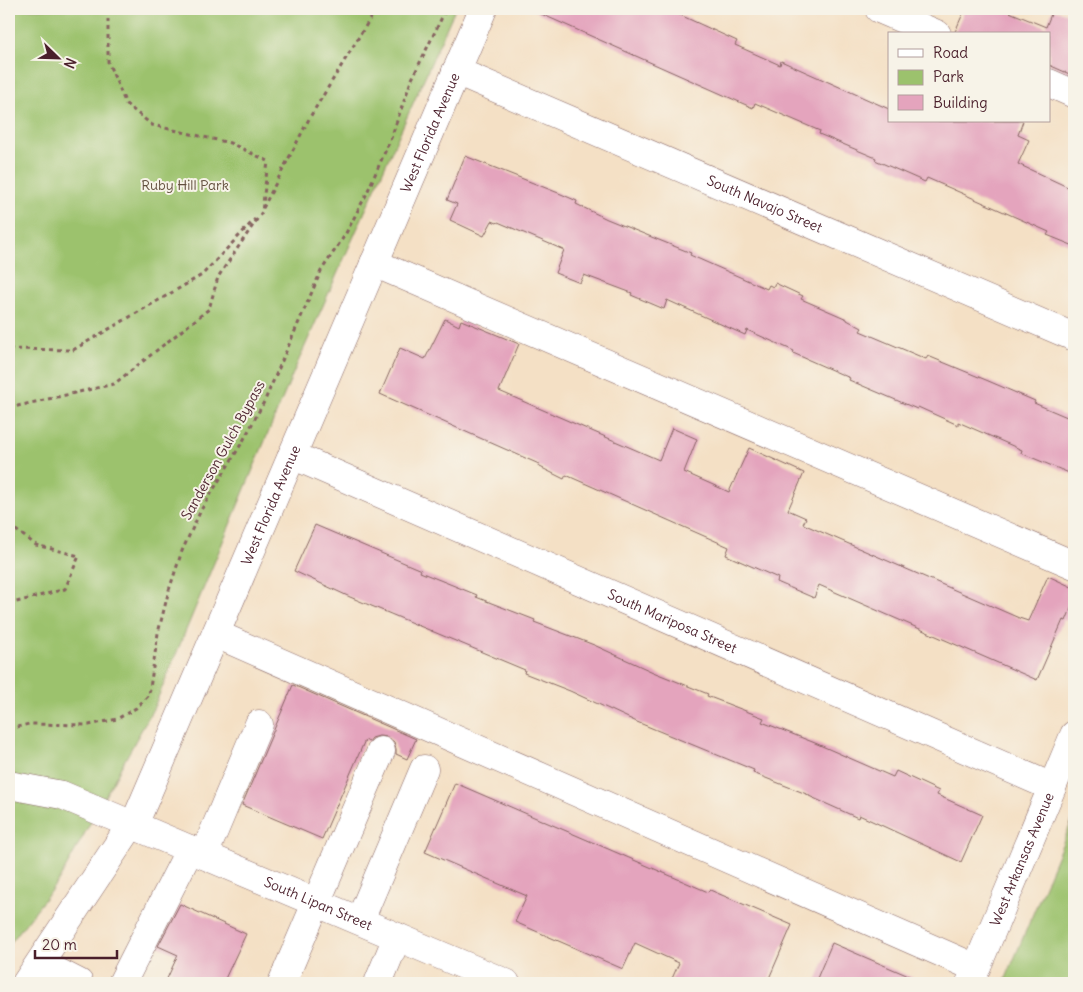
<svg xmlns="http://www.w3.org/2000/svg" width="1083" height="992" font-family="Delius,sans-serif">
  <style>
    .green { fill: #9cc26d; stroke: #73704c }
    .building { fill: #e4a4bd }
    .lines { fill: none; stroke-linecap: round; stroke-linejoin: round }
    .minor-casing { stroke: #866361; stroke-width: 29 }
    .path { stroke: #866361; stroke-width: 3; stroke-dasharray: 4 4; stroke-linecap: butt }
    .minor { stroke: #fff; stroke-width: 28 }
    .labels { text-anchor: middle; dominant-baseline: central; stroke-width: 4; stroke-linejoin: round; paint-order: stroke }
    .street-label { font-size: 14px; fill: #4a1f2b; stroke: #f7f3e8 }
    .park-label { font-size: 14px; fill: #63503f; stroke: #f7f3e8 }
  </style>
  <rect width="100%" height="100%" fill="#f7f3e8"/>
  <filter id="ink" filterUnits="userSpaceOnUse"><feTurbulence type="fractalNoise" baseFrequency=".02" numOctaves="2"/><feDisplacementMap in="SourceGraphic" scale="10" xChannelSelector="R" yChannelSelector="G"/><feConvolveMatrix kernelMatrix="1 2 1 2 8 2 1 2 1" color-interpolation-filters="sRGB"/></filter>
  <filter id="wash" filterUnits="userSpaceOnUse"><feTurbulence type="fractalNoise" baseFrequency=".0096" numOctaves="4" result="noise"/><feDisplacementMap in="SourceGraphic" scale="20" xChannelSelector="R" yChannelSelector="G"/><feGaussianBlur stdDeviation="1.12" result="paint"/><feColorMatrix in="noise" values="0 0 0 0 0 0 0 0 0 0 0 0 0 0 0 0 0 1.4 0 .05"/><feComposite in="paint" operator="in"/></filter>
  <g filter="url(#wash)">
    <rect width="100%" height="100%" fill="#f4e0c5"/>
    <path class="green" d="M 9,9 L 455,9 L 294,371 L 154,707 L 59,880 L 9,945 Z
      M 1074,816 L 1074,983 L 1004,983 Z"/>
    <g id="blocks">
      <path class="building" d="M 530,9 L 667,9 L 737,41 L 735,45 L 780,65 L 781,61 L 889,109 L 889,121 L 1023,121 L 1018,135 L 1029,140 L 1018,164 L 1074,190 L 1074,246 L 1047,235 L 1049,232 L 950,188 L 927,178 L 925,182 L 875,160 L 876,158 L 819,134 L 820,131 L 755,103 L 753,108 Z
        M 965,9 L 1002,9 L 1046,27 L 1053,9 L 1074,16 L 1074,76 L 1049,65 L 1049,34 L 954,34 Z
        M 465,156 L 561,194 L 577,201 L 576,204 L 607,219 L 691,253 L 690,255 L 767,289 L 769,285 L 773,287 L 775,283 L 803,296 L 801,299 L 847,319 L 847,320 L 862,328 L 860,331 L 926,359 L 928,356 L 986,380 L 1035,401 L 1034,403 L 1074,420 L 1074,475 L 1021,453 L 1022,450 L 958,422 L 958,425 L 918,407 L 917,409 L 849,380 L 850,378 L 793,353 L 794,351 L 747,330 L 745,335 L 667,300 L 664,309 L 631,295 L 632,293 L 584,275 L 580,283 L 555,273 L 564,250 L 498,222 L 497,223 L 492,221 L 484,236 L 450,220 L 457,204 L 447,200 Z
        M 445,319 L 459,326 L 461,320 L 519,344 L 499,391 L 659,460 L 672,428 L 697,439 L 684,472 L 729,492 L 749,448 L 804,473 L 788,510 L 806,518 L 803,524 L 1019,618 L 1028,621 L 1048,576 L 1074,588 L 1074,601 L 1066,621 L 1063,620 L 1037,680 L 819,585 L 814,598 L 777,582 L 778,578 L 726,555 L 729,547 L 566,475 L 564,479 L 538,466 L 539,464 L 380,394 L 400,348 L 425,359 Z
        M 315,525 L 421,570 L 420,572 L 477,595 L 476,597 L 535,620 L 534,622 L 594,645 L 653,672 L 708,694 L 707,696 L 764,718 L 762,722 L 815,743 L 893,777 L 896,771 L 939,791 L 937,795 L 982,815 L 961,862 L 859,815 L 858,818 L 809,796 L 809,795 L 753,773 L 754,770 L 637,722 L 570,691 L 524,673 L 525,670 L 350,597 L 294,571 Z
        M 293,685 L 416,739 L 407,759 L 396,754 L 396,749 L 394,742 L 388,737 L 379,736 L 372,738 L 369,742 L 365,740 L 322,839 L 242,805 Z
        M 455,783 L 708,892 L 710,890 L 792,925 L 767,983 L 670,983 L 679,963 L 635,943 L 623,969 L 515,922 L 527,896 L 425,852 Z
        M 180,904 L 246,934 L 223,983 L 165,983 L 178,955 L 158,946 Z
        M 832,943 L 925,983 L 815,983 Z"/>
    </g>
  </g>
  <g filter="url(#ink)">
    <use href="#blocks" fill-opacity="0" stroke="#866361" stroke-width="1"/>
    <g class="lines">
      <g class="minor-casing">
        <g id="minor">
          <path d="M 879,9 L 937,34"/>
          <path id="s1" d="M 456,71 L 1074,337"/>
          <path d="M 1049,83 L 1074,94"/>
          <path d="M 374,263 L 1074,565"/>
          <path id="s2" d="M 292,455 L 1052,787"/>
          <path d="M 216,634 L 976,968"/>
          <path id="s3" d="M 9,785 L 62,795 L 506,983"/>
          <path d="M 204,855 L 259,724"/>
          <path d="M 360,920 L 424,769"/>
          <path d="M 40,963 L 79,983"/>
          <path id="s4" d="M 26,983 L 139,813 L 483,9"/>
          <path d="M 122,983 L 190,849"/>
          <path d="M 282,983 L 381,751"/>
          <path d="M 378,983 L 397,937"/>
          <path id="s5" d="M 970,983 L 1074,735"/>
        </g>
      </g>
      <path class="path" d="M 263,208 L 310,117 L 376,9
        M 9,349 L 73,350 L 202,275 L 255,219
        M 9,408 L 114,384 L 209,309 L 218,277 L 262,212 L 268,161 L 230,143 L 152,125 L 126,104 L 108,62 L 108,9
        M 9,525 L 36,545 L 79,556 L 65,589 L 9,604
        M 9,729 L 29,724 L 89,725 L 117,719 L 136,708 L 149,695 L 158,633 L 169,590 L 182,551 L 201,510 L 243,441 L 265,400 L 321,271 L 345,235 L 366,195 L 391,138 L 411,81 L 446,9
        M 1068,821 L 1074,824"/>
      <use href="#minor" class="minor"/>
    </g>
  </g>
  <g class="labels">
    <g class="street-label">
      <text stroke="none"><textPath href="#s4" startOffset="944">West Florida Avenue</textPath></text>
      <text stroke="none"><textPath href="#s1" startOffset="336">South Navajo Street</textPath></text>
      <text transform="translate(223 450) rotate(-61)">Sanderson Gulch Bypass</text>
      <text stroke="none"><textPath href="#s4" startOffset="539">West Florida Avenue</textPath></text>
      <text stroke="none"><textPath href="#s2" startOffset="415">South Mariposa Street</textPath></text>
      <text stroke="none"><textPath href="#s5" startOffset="134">West Arkansas Avenue</textPath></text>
      <text stroke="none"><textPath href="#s3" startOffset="332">South Lipan Street</textPath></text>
    </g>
    <g class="park-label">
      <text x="185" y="185">Ruby Hill Park</text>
    </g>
  </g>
  <rect width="1083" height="992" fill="none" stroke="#f7f3e8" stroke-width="30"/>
  <rect x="888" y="32" width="162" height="90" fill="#f7f3e8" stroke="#b29e9c"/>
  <rect x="898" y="49" width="25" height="8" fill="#ffffff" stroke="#b29e9c"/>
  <text x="933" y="58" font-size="15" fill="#4a1f2b">Road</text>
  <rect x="898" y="70" width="25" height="15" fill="#9cc26d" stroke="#b29e9c"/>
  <text x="933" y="82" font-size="15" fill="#4a1f2b">Park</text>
  <rect x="898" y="95" width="25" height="15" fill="#e4a4bd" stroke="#b29e9c"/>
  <text x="933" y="108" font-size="15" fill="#4a1f2b">Building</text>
  <g transform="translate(58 58) rotate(113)" stroke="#f7f3e8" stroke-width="4" paint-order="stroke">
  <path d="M0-4L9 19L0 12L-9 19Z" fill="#4a1f2b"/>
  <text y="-8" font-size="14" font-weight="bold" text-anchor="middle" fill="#4a1f2b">N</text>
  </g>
  <path d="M35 950v8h82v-8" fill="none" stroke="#4a1f2b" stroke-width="2.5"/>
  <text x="42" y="950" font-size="15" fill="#4a1f2b" stroke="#f7f3e8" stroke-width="4" paint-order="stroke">20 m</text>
</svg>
